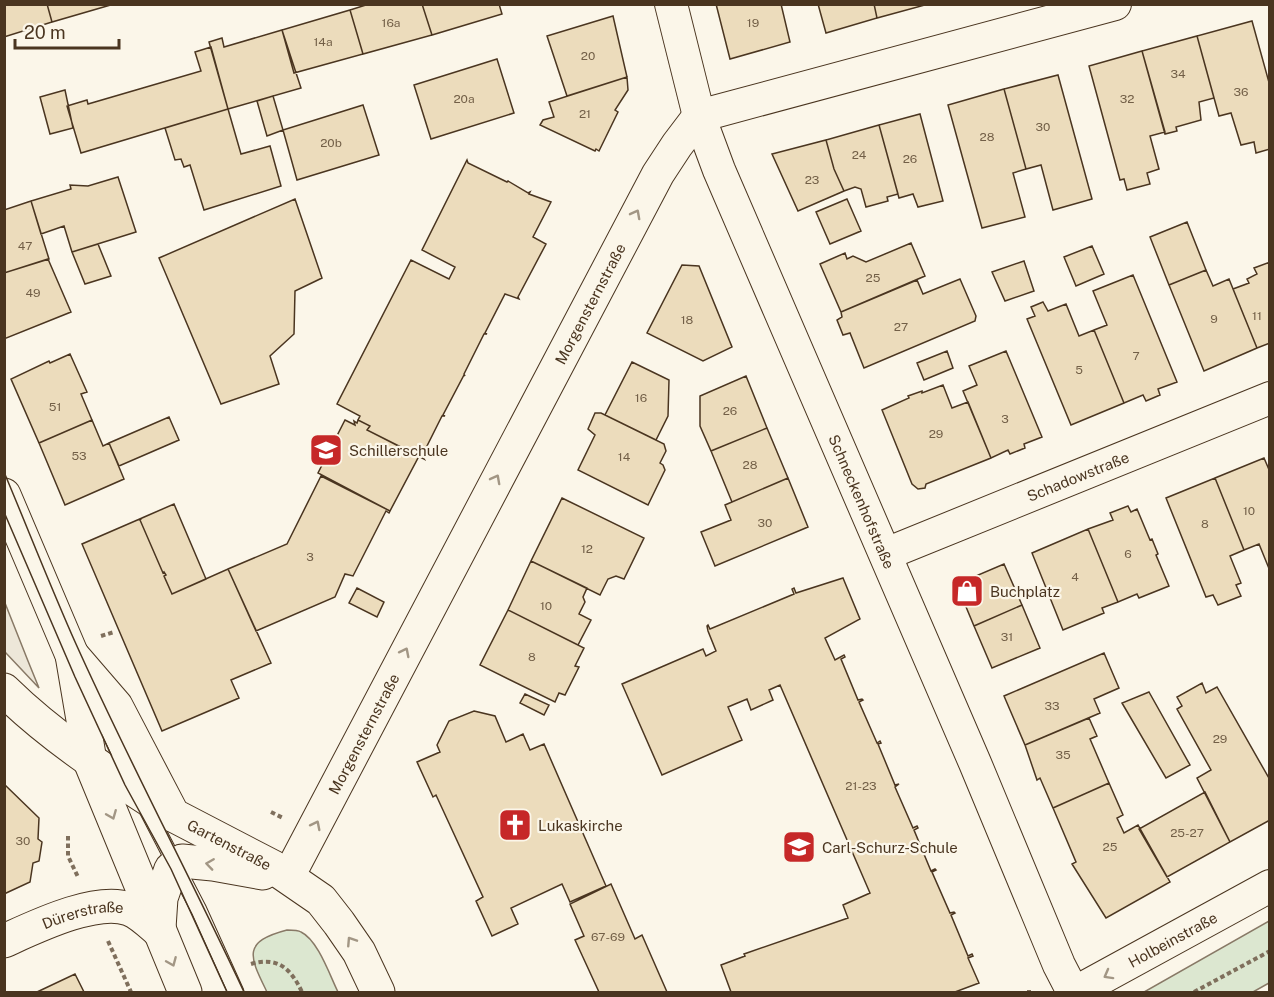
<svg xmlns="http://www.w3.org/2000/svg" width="1274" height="997" font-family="'Public Sans',sans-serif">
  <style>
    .green { fill: #dce7d0; stroke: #887966; stroke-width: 1.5 }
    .parking { fill: #ede7d9; stroke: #887966; stroke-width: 1.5 }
    .building { fill: #ecdcbc; stroke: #4a3520; stroke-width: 1.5 }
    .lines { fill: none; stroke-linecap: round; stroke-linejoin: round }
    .lane-casing { stroke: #4a3520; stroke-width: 17 }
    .street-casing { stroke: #4a3520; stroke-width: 34 }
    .secondary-casing { stroke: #4a3520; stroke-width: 35 }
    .primary-casing { stroke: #4a3520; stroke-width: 35 }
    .path { stroke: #7f6f5c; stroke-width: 4; stroke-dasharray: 4.5 3; stroke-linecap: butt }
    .lane { stroke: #fbf6e9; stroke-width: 15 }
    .street { stroke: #fbf6e9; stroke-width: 32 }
    .secondary { stroke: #fbf6e9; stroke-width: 33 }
    .primary { stroke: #fbf6e9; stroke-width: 33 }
    .tram { stroke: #4a3520; stroke-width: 1.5 }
    .oneway { stroke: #a29684 }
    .labels { text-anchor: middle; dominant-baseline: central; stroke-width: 4.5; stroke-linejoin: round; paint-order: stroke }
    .number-label { font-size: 12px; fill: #725f47 }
    .street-label { font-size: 15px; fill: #4a3520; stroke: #fbf6e9 }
    .poi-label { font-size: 15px; fill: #4a3520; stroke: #fbf6e9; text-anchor: start }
  </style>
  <rect width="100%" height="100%" fill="#fbf6e9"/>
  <path class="green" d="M 1269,921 L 1269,983 L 1253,992 L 1144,992 Z
    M 287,930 C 292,930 298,930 301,932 C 318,940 330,976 338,992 L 267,992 C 250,957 241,942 287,930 Z"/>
  <path class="parking" d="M 5,603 L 28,661 L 39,688 L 5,652 Z"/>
  <path class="building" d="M 4,4 L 47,4 L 52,22 L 4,37 Z
    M 47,4 L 114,4 L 52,22 Z
    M 369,4 L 422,4 L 432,35 L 363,54 L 350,10 Z
    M 422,4 L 499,4 L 502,14 L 432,35 Z
    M 716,4 L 781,4 L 790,42 L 730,59 Z
    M 818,4 L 874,4 L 877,18 L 826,33 Z
    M 874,4 L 925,4 L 925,5 L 877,18 Z
    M 350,10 L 363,54 L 294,73 L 282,30 Z
    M 613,16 L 627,77 L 567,96 L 547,36 Z
    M 1252,21 L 1270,86 L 1270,149 L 1256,153 L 1254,142 L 1241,145 L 1231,113 L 1219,116 L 1197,36 Z
    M 282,30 L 301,88 L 228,109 L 209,42 L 222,38 L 224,47 Z
    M 1197,36 L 1214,98 L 1199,102 L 1201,120 L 1176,127 L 1177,131 L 1165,134 L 1142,51 Z
    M 211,47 L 228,109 L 81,153 L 67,106 L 87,100 L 88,104 L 201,71 L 195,52 Z
    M 1142,51 L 1165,132 L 1150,136 L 1159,169 L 1147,173 L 1150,184 L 1127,190 L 1124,179 L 1120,180 L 1089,66 Z
    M 497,59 L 514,113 L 431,139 L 414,85 Z
    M 1058,75 L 1092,199 L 1053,210 L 1041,165 L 1026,169 L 1004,89 Z
    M 627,77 L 628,90 L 615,110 L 618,112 L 599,151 L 596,149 L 595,151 L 540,125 L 543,120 L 554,117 L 549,102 Z
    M 1004,89 L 1026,169 L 1013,173 L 1025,217 L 982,228 L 948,105 Z
    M 65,90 L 73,128 L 50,134 L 40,97 Z
    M 273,96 L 283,130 L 267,136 L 257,101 Z
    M 363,105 L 379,155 L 297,180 L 283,130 Z
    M 228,109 L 241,154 L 270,146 L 281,186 L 204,210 L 190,165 L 184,167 L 181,159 L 175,160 L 165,128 Z
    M 920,114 L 943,201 L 918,207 L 913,194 L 899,198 L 879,125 Z
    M 879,125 L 898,194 L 887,197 L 888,201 L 866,207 L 861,189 L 855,187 L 844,191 L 834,169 L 826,140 Z
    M 826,140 L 834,169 L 844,191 L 798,211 L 772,154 Z
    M 467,160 L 468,163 L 507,182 L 508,181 L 528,193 L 530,192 L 529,194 L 551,202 L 533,237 L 546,244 L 518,297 L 519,299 L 505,294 L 485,333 L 487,334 L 484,334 L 464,374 L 465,376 L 464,375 L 443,415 L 445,416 L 442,416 L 422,456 L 424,459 L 367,430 L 370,426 L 358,420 L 360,416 L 337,404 L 411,260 L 449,279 L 455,267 L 422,250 Z
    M 118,177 L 136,232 L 72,252 L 64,226 L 41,234 L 31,201 L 71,189 L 70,185 L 88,186 Z
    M 295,199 L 322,278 L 295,291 L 294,334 L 270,356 L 279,384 L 221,404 L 159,258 Z
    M 847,199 L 861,231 L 830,244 L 816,212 Z
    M 31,201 L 49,259 L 4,273 L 4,210 Z
    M 1187,222 L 1206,270 L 1169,285 L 1150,237 Z
    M 911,243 L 925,276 L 841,312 L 820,264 L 845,253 L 847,259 L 853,256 L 866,262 Z
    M 98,244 L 111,276 L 85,284 L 72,252 Z
    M 1092,246 L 1104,274 L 1076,286 L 1064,257 Z
    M 48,259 L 71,312 L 4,339 L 4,273 Z
    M 1024,261 L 1034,291 L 1005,301 L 992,272 Z
    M 1270,262 L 1270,343 L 1257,348 L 1233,289 L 1249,283 L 1247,279 L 1257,274 L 1254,268 Z
    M 682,265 L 699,266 L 732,347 L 703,361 L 647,333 Z
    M 1206,270 L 1213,286 L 1229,279 L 1257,348 L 1204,371 L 1169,285 Z
    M 1133,275 L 1177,382 L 1158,389 L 1160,395 L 1146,401 L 1143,395 L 1124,403 L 1094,330 L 1107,325 L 1093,291 Z
    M 960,279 L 976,316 L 975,321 L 864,368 L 850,333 L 843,335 L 837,320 L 842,317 L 841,312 L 917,280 L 923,294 Z
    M 1043,302 L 1048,311 L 1066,304 L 1079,336 L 1094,330 L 1124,403 L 1071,425 L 1027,319 L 1035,316 L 1031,307 Z
    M 947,351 L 953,368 L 924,380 L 917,363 Z
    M 1006,351 L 1042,437 L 1024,444 L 1025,448 L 1010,454 L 1008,450 L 991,458 L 963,391 L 977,385 L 969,366 Z
    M 70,354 L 87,392 L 81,394 L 92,420 L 39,443 L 11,379 L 49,361 L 50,363 Z
    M 632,362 L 669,380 L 668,416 L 656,440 L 605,415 Z
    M 746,376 L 767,428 L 711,451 L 700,426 L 700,396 Z
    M 943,385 L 952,408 L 968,402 L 991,458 L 926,484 L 925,488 L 918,489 L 912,484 L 882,410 L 909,398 L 908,396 L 922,391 L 922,393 Z
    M 595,413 L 601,413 L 664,444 L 666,451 L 660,463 L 663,465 L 665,470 L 648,505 L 578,470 L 595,435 L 588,429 Z
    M 169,417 L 179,440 L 119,466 L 109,443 Z
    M 92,420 L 103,446 L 109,443 L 124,479 L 65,505 L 39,443 Z
    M 345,420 L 355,425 L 354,421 L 357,423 L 358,420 L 370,426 L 367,430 L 419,456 L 390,511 L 318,473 Z
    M 767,428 L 788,478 L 732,502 L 711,451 Z
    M 1264,458 L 1270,472 L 1270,571 L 1259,544 L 1244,550 L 1215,478 Z
    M 321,476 L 390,511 L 389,513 L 386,511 L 353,576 L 345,574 L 335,597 L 256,631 L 228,569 L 287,544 Z
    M 788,478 L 808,527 L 715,566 L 701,532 L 731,520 L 725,505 Z
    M 1215,478 L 1244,550 L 1230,556 L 1241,583 L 1236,585 L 1241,596 L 1218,605 L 1213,595 L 1206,597 L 1166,498 Z
    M 562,498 L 644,538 L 624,579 L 616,576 L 608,579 L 600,595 L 531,561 Z
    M 174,504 L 206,579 L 172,594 L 164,576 L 166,575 L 164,572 L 163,573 L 140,520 L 142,518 Z
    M 1128,506 L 1131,512 L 1137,509 L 1150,540 L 1152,539 L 1158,554 L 1156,555 L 1169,586 L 1139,598 L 1137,594 L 1118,602 L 1088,529 L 1113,520 L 1110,513 Z
    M 142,518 L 140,520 L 163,573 L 164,572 L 166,575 L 164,576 L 172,594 L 228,569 L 271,663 L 231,680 L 239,698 L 162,731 L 82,544 Z
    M 1088,529 L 1118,602 L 1102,608 L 1104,613 L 1063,630 L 1032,553 Z
    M 531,561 L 587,588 L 583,597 L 585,602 L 579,614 L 591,620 L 578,645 L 508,610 Z
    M 1004,564 L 1022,605 L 974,626 L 959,590 L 964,581 Z
    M 843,578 L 860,619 L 825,638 L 835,660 L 844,655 L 845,657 L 841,659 L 858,700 L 862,699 L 863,700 L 859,702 L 877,743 L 880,741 L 881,743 L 878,744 L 895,785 L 899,784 L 895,787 L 913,828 L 917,826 L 918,828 L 914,830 L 931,871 L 935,869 L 936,870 L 932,872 L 950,913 L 954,912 L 955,913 L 951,915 L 968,956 L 972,954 L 973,956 L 968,958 L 979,983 L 955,992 L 731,992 L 721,965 L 745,956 L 744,954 L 848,918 L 843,905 L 870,893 L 780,685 L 769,690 L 773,700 L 751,710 L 747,699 L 728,707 L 742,740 L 662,775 L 622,684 L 703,649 L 706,656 L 716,651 L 708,631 L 707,626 L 708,625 L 710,629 L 794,594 L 792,589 L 794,588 L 796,593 Z
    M 357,588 L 384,602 L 377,617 L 349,603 Z
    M 1022,605 L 1040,648 L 992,668 L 974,626 Z
    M 508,610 L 584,648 L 575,666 L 579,667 L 565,695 L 559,693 L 555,702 L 480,665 Z
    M 1104,653 L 1119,688 L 1094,699 L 1100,713 L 1025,745 L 1004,696 Z
    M 1202,683 L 1206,693 L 1217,687 L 1270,780 L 1270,820 L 1230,842 L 1197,778 L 1211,770 L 1177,709 L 1182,706 L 1177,697 Z
    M 1149,692 L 1190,765 L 1166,778 L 1122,703 Z
    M 525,694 L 549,705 L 544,715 L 520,703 Z
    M 474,711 L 495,716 L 506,742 L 523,734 L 530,750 L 544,744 L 606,886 L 570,902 L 562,884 L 511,908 L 518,924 L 492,936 L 476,901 L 483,897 L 436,795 L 433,797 L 417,762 L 440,752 L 437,745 L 449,721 Z
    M 1089,718 L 1097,736 L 1090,739 L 1109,783 L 1053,808 L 1040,778 L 1037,780 L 1025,745 Z
    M 1109,783 L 1123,815 L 1117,818 L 1124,833 L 1138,825 L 1170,882 L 1106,918 L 1072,864 L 1076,862 L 1053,808 Z
    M 4,784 L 39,818 L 38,839 L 42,842 L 39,861 L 33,863 L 30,882 L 4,894 Z
    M 1205,792 L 1230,842 L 1167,877 L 1139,829 Z
    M 611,884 L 635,939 L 642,935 L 667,992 L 599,992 L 575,940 L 584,936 L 570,904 Z
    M 75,974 L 84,992 L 37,992 Z"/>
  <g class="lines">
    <g class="lane-casing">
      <path id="lane" d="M 92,695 L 133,782
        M 145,806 L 199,910 L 236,992"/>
    </g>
    <g class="street-casing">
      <g id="street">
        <path id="s1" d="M 671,4 L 699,116 L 719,170 L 975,763 L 1059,965 L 1073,992"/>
        <path id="s2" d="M 886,554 L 1270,398"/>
        <path id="s3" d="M 288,877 L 658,174 L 677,145 L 699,116 L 1115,4"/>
        <path id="s4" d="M 1076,992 L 1270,886"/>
      </g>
    </g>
    <g class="secondary-casing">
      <g id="secondary">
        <path d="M 4,690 C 55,740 114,777 173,815"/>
        <path id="s5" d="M 4,941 C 35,927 96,897 129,909 C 140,913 150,923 159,931"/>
      </g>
    </g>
    <g class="primary-casing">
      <g id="primary">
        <path d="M 4,495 L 72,655 L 90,761 L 185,992"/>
        <path id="s6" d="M 72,655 L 116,706 L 173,815 L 273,867 L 321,900 L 339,923 L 359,952 L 378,992"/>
        <path d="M 159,928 L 161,898 L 171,869 L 182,861 L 213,864 L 263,873"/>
      </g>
    </g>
    <path class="path" d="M 101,636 L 114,632
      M 271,812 L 283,818
      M 68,836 L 68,856 L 78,877
      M 108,941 L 131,992
      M 251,964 C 278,956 291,969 302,992
      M 1029,990 L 1029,992
      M 1194,992 L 1270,951"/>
    <use href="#lane" class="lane"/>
    <use href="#street" class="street"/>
    <use href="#secondary" class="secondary"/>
    <use href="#primary" class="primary"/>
    <path class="tram" d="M 4,472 C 28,529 51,588 76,644 C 129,762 190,876 244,992
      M 4,512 L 75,677 L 125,785 L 171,869 L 227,992"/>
  </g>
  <defs><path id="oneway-chevron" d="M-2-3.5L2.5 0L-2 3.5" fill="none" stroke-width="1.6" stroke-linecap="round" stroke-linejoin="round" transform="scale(1.5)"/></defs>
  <g class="oneway">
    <use href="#oneway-chevron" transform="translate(636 214) rotate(-62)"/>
    <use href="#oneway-chevron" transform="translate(496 479) rotate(-62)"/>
    <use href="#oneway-chevron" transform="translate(405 652) rotate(-63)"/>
    <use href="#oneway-chevron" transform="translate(112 815) rotate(68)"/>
    <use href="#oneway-chevron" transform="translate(316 825) rotate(-63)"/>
    <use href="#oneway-chevron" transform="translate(210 864) rotate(-172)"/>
    <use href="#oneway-chevron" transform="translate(351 941) rotate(-123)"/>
    <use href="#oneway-chevron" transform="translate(172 962) rotate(67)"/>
    <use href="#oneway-chevron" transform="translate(1108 975) rotate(151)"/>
  </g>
  <defs>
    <g id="school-square" transform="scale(1.725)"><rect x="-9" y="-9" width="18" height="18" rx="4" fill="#c62828" stroke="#fbf6e9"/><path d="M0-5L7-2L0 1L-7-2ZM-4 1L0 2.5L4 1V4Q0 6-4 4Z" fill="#fff"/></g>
    <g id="shop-square" transform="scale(1.725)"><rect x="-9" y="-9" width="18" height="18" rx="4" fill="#c62828" stroke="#fbf6e9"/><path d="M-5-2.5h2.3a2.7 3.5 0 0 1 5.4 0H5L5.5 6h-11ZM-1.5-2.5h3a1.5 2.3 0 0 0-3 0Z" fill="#fff"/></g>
    <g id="church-square" transform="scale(1.725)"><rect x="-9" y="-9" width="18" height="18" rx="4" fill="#c62828" stroke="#fbf6e9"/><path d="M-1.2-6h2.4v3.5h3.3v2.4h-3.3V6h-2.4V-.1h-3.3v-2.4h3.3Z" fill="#fff"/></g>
  </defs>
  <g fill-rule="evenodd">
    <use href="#school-square" x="326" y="450"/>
    <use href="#shop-square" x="967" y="591"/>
    <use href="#church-square" x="515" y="825"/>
    <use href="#school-square" x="799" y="847"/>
  </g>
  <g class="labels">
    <g class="number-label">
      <text x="391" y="23">16a</text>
      <text x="753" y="23">19</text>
      <text x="323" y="42">14a</text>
      <text x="588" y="56">20</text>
      <text x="1178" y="74">34</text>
      <text x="1241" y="92">36</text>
      <text x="464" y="99">20a</text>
      <text x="1127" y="99">32</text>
      <text x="585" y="114">21</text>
      <text x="1043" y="127">30</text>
      <text x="987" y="137">28</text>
      <text x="331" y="143">20b</text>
      <text x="859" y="155">24</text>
      <text x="910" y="159">26</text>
      <text x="812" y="180">23</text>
      <text x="25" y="246">47</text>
      <text x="873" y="278">25</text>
      <text x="33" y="293">49</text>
      <text x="1257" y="316">11</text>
      <text x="1214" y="319">9</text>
      <text x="687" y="320">18</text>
      <text x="901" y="327">27</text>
      <text x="1136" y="356">7</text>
      <text x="1079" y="370">5</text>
      <text x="641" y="398">16</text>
      <text x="55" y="407">51</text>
      <text x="730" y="411">26</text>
      <text x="1005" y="419">3</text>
      <text x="936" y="434">29</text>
      <text x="79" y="456">53</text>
      <text x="624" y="457">14</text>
      <text x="750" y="465">28</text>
      <text x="1249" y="511">10</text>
      <text x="765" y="523">30</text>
      <text x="1205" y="524">8</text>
      <text x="587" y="549">12</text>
      <text x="1128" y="554">6</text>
      <text x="310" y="557">3</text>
      <text x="1075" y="577">4</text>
      <text x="546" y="606">10</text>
      <text x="1007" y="637">31</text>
      <text x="532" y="657">8</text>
      <text x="1052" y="706">33</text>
      <text x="1220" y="739">29</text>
      <text x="1063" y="755">35</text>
      <text x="861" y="786">21-23</text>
      <text x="1187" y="833">25-27</text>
      <text x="23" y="841">30</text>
      <text x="1110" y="847">25</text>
      <text x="608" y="937">67-69</text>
    </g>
    <g class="street-label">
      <text stroke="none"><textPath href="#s3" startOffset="648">Morgensternstraße</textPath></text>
      <text stroke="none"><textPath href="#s2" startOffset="207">Schadowstraße</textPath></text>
      <text stroke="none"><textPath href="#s1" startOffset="534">Schneckenhofstraße</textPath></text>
      <text stroke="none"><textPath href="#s3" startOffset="162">Morgensternstraße</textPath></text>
      <text stroke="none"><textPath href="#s6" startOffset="254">Gartenstraße</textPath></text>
      <text stroke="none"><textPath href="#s5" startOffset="84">Dürerstraße</textPath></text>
      <text stroke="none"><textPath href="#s4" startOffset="110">Holbeinstraße</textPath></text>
    </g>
    <g class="poi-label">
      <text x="349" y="450">Schillerschule</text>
      <text x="990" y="591">Buchplatz</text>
      <text x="538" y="825">Lukaskirche</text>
      <text x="822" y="847">Carl-Schurz-Schule</text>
    </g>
  </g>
  <rect width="1274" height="997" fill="none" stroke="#4a3520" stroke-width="12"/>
  <path d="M15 39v9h104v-9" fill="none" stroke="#4a3520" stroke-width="3"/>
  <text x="24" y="39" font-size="18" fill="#4a3520" stroke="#fbf6e9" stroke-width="4.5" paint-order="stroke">20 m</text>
</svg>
